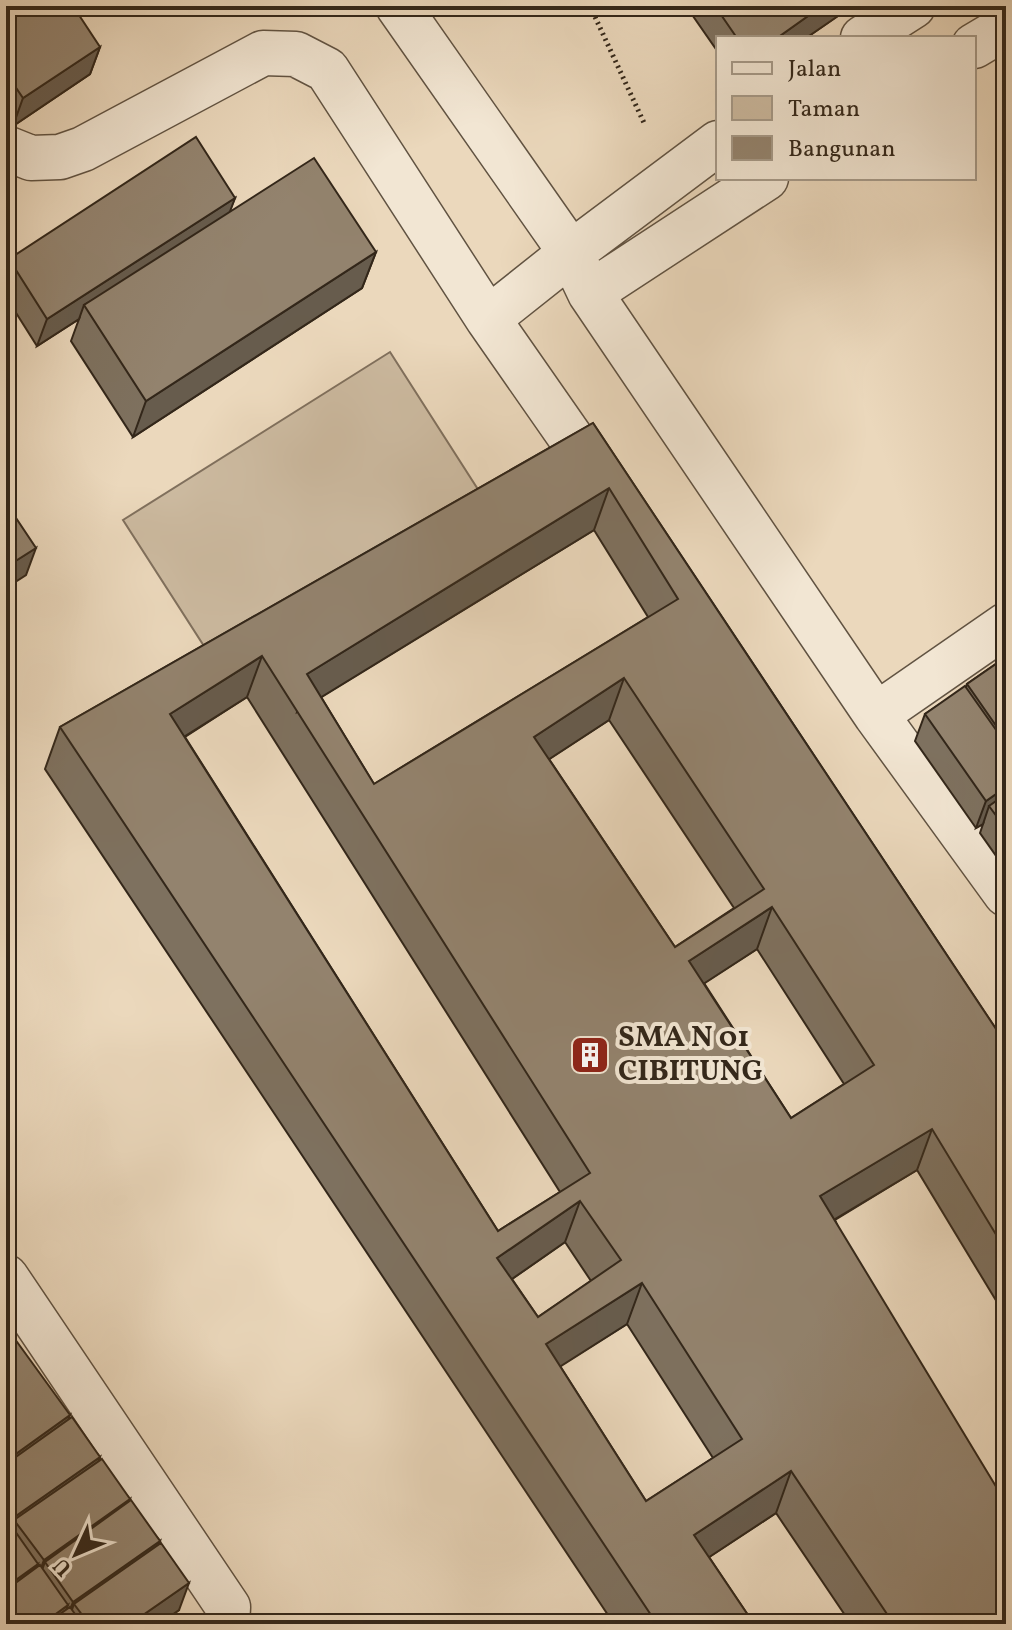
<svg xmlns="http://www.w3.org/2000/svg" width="1012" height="1630" font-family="Vollkorn,serif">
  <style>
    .green { fill: #ccbaa0; stroke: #80705d; stroke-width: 2 }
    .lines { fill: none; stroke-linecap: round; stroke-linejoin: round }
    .street-casing { stroke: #615342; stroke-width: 47 }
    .path { stroke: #33271a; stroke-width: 5; stroke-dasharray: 2 4; stroke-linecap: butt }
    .street { stroke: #f2e6d3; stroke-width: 44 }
    .wall { fill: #7e715f; stroke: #33271a; stroke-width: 2; fill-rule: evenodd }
    .shaded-wall { fill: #675c4d; stroke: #33271a; stroke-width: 2 }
    .building { fill: #93836e; stroke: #33271a; stroke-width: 2; fill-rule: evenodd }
    .labels { text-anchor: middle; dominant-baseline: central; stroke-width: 8; stroke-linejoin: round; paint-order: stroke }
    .poi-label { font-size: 30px; font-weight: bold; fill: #33271a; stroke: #f2e6d3; text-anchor: start }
  </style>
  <rect width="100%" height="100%" fill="#ebd8bc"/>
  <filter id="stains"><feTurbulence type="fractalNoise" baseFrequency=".0025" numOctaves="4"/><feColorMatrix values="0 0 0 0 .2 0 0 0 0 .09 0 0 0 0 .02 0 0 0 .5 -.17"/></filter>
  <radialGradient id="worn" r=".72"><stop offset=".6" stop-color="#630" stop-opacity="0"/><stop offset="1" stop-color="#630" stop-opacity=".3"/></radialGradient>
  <path class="green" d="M 390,352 L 479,491 L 213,660 L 123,520 Z"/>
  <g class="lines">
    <g class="street-casing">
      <path id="street" d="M 398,6 L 571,253 L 590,293 L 876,715 L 1006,894
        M 863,38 L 913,6
        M 974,46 L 1006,27
        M 6,148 L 31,158 L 60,157 L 83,149 L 263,53 L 296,54 L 327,70 L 488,319 L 603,484
        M 590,293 L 766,178
        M 488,319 L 571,253 L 718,143
        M 876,715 L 1006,625
        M 6,1277 L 228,1607 L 227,1624"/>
    </g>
    <path class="path" d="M 590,6 L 645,125"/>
    <use href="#street" class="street"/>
  </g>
  <path class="wall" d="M 6,6 L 100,47 L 90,74 L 13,126 L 6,115 Z
    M 686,6 L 841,6 L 838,16 L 806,38 L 718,38 L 718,52 Z
    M 235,198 L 229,212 L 376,252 L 362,288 L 133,437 L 71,341 L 79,319 L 37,346 L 6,297 L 6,267 L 9,259 Z
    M 593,423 L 1006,1044 L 1006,1317 L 917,1170 L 835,1220 L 1006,1624 L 851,1624 L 776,1513 L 709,1557 L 754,1624 L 614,1624 L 45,769 L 60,727 ZM 594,530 L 648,617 L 374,784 L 321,697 ZM 247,697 L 560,1192 L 498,1231 L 185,737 ZM 609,720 L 734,908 L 675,947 L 549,759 ZM 757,949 L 844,1084 L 791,1118 L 704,983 ZM 565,1242 L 591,1281 L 538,1317 L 512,1279 ZM 627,1324 L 713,1458 L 646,1501 L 560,1366 Z
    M 1006,657 L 1006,870 L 980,833 L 983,824 L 976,828 L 915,741 L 925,714 L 966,687 L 967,684 Z
    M 6,1325 L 11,1332 L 10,1336 L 68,1420 L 100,1457 L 99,1461 L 130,1499 L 128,1502 L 160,1541 L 158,1545 L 179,1610 L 159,1624 L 6,1624 Z"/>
  <path class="shaded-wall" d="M 822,6 L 841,6 L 838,16 L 806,38 L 777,38 Z
    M 100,47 L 90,74 L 13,126 L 23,98 Z
    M 235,198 L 225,225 L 84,305 L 79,319 L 37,346 L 47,319 Z
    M 376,252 L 362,288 L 133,437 L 146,401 Z
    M 609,488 L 594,530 L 297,712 L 307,674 Z
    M 36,548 L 26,575 L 6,588 L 6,567 Z
    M 262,656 L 247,697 L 155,755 L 170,714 Z
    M 624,678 L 609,720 L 519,779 L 534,737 Z
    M 1006,787 L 1006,807 L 989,806 L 983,824 L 976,828 L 986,801 Z
    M 772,907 L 757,949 L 674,1003 L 689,961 Z
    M 932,1129 L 917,1170 L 805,1237 L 820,1196 Z
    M 580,1201 L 565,1242 L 482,1300 L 497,1258 Z
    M 642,1283 L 627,1324 L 531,1385 L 546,1344 Z
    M 70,1415 L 60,1442 L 6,1481 L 6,1461 Z
    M 100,1457 L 90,1484 L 14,1520 L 6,1543 L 6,1537 L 13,1518 Z
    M 791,1471 L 776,1513 L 679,1577 L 694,1535 Z
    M 130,1499 L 120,1526 L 45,1562 L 36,1586 L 34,1587 L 44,1560 Z
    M 160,1541 L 150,1568 L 74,1604 L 67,1624 L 65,1624 L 73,1602 Z
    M 38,1564 L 29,1591 L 6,1607 L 6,1587 Z
    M 189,1583 L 179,1610 L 159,1624 L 130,1624 Z
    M 68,1605 L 61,1624 L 42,1624 Z"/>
  <path class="building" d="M 6,6 L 29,6 L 6,22 Z
    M 29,6 L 73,6 L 100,47 L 23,98 L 6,73 L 6,22 Z
    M 715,6 L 822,6 L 777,38 L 737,38 Z
    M 196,137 L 235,198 L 47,319 L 9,259 Z
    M 314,158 L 376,252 L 146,401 L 84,305 Z
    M 593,423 L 1006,1044 L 1006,1251 L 932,1129 L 820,1196 L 1006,1503 L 1006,1624 L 885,1624 L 891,1620 L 791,1471 L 694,1535 L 754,1624 L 657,1624 L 60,727 ZM 609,488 L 678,599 L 374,784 L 307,674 ZM 262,656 L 590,1173 L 498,1231 L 170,714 ZM 624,678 L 764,889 L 675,947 L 534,737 ZM 772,907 L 874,1065 L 791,1118 L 689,961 ZM 580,1201 L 621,1260 L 538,1317 L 497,1258 ZM 642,1283 L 742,1439 L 646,1501 L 546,1344 Z
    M 6,503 L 36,548 L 6,567 Z
    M 1006,657 L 1006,740 L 967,684 Z
    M 965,686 L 1006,744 L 1006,787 L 986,801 L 925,714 Z
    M 1006,794 L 1006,829 L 989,806 Z
    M 6,1325 L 11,1332 L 6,1336 Z
    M 12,1335 L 70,1415 L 6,1461 L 6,1339 Z
    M 72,1417 L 100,1457 L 13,1518 L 6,1509 L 6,1464 Z
    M 102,1459 L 130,1499 L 44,1560 L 14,1520 Z
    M 131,1500 L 160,1541 L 73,1602 L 45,1562 Z
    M 10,1524 L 38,1564 L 6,1587 L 6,1527 Z
    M 161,1543 L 189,1583 L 130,1624 L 89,1624 L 74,1604 Z
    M 40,1565 L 68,1605 L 42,1624 L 6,1624 L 6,1590 Z
    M 70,1607 L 82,1624 L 46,1624 Z"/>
  <defs>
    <g id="building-square" transform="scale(2)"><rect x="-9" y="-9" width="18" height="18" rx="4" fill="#8f2418" stroke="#f2e6d3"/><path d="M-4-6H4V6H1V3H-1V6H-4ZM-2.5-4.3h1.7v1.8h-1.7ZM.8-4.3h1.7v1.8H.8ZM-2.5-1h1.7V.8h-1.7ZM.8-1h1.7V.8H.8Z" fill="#fff"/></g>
  </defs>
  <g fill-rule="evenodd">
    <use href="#building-square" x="590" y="1055"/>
  </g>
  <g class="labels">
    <g class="poi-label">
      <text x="618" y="1038">SMA N 01<tspan x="618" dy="34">CIBITUNG</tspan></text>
    </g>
  </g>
  <rect width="1012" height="1630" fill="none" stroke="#ebd8bc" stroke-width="32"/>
  <rect x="8" y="8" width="996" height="1614" fill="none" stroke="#33271a" stroke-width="4"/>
  <rect x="16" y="16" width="980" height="1598" fill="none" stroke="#33271a" stroke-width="2"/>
  <rect x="716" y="36" width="260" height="144" fill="#f2e6d3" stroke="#a69a89" stroke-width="2"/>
  <rect x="732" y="62" width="40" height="12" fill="#f2e6d3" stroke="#a69a89" stroke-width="2"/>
  <text x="788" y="76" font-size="24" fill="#33271a">Jalan</text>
  <rect x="732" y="96" width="40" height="24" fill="#ccbaa0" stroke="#a69a89" stroke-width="2"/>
  <text x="788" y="116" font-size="24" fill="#33271a">Taman</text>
  <rect x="732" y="136" width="40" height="24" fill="#93836e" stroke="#a69a89" stroke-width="2"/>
  <text x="788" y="156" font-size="24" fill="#33271a">Bangunan</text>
  <g transform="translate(76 1554) rotate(226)" stroke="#f2e6d3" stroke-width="6" paint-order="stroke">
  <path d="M0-6L14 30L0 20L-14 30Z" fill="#33271a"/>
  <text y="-12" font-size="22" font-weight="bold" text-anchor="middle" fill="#33271a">U</text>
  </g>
  <rect width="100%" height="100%" filter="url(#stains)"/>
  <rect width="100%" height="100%" fill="url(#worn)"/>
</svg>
